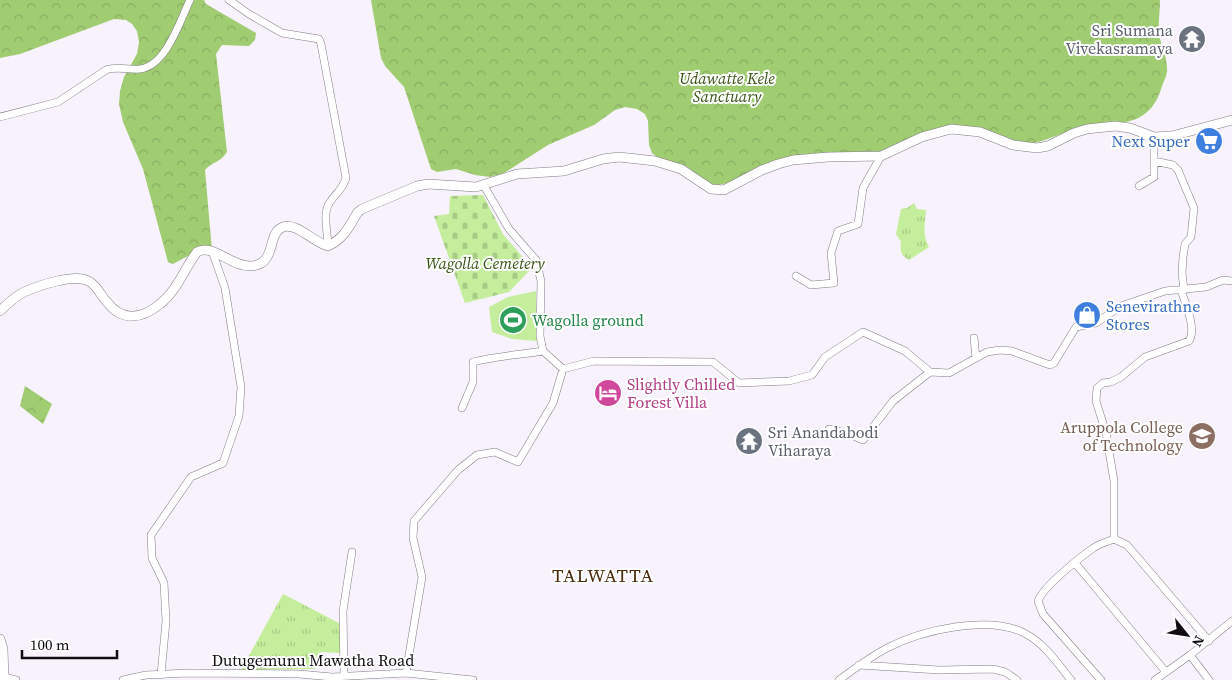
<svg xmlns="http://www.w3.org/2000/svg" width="1232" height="680" font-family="'Source Serif 4',serif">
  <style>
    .grass { fill: url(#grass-tufts) }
    .forest { fill: url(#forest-crowns) }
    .cemetery { fill: url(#cemetery-stones) }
    .pitch { fill: #c4ed9c }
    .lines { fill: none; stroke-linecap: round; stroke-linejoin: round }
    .minor-casing { stroke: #817c84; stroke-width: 8 }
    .major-casing { stroke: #817c84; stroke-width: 10 }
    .minor { stroke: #fff; stroke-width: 7 }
    .major { stroke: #fff; stroke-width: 9 }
    .labels { text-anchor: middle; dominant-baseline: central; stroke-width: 4; stroke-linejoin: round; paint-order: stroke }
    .worship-label { font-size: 16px; fill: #5b616d; stroke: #fff; text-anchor: end }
    .park-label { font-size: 16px; font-style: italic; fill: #395415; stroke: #fff }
    .shop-label { font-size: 16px; fill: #366cbe; stroke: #fff; text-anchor: end }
    .leisure-label { font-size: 16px; fill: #27864d; stroke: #fff; text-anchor: start }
    .hotel-label { font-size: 16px; fill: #b23c85; stroke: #fff; text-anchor: start }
    .education-label { font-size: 16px; fill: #785e54; stroke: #fff; text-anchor: end }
    .street-label { font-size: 16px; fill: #0e0c10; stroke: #fff }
    .quarter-label { font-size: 19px; letter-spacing: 1px; fill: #4b2e10; stroke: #fff }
  </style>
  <defs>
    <pattern id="grass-tufts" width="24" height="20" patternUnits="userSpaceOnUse" patternTransform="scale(1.25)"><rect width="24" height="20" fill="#c4ed9c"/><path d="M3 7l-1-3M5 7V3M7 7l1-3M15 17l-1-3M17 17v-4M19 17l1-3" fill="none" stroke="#a7ca85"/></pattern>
    <pattern id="forest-crowns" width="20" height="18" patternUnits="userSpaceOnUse" patternTransform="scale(1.25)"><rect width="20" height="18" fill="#a0cc72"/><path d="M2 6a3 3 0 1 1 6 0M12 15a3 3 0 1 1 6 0" fill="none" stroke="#89ae62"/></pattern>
    <pattern id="cemetery-stones" width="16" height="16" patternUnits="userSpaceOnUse" patternTransform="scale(1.25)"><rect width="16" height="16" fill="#c4ed9c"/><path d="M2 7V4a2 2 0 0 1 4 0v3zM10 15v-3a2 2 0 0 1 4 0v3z" fill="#a7ca85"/></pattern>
  </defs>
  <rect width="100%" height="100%" fill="#f8f2fc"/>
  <path class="grass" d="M 914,203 L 917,209 L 926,210 C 925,223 922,235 929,247 L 909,260 C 901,256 900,251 901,242 L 896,234 L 901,209 L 907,208 Z
    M 283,594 L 339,623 L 341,653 L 320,652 L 315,669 L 241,670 Z"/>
  <path class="forest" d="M 0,0 L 204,0 L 206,4 L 256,33 L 255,40 L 249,46 L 222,45 L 216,54 L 227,152 C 220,163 213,161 205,170 L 212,251 L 201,249 L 173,264 L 168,262 L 143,169 L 123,122 L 119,104 L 120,91 L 124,77 L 137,54 L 139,42 L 137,31 L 132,24 L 126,20 L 114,19 L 20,54 L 0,58 Z
    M 371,0 L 1160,0 C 1160,11 1158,24 1159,34 C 1161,45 1167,57 1167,68 C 1168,73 1164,81 1162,86 C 1149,132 1114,120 1078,129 C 1060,133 1045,142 1027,144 L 965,129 L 869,155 L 850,153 L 816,153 L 773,161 L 728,183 L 718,185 L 708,184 L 686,166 L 658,158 L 652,153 L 649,145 L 648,121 L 645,114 L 637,109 L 625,107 L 615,110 L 594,125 L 548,145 L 504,173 L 490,177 L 475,175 L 456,169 L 437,172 L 431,169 L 404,87 L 385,66 L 381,58 Z
    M 25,386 L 52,404 L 43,424 L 20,406 Z"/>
  <path class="cemetery" d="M 483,195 L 503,234 L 532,268 L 509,292 L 465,303 L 434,216 L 449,214 L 450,196 Z"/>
  <path class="pitch" d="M 536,291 L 537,341 L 512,339 L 492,332 L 489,307 L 508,297 Z"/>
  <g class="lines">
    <g class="minor-casing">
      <path id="minor" d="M 229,0 L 249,14 L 282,33 L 319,39 L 321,44 L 346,178 C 343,189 336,193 330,202 C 322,213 328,233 328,246
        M 0,117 L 58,102 L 106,70 C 117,66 128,70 140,69 C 166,66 180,21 190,0
        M 1154,137 L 1154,161 L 1173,165 L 1178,170 L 1194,208 L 1191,237 L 1185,244 L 1183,257 L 1182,273 L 1184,290
        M 1139,186 L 1154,177 L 1154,161
        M 796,276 L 811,285 L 834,283 L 831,253 L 838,231 L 858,224 L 863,188 L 881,156
        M 974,338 L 976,358
        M 563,369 L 594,361 L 713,362 L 739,383 L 789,381 L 812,375 L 825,357 L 863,332 L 905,351 L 930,372
        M 462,408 L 473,382 L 473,362 C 496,356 519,355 543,351
        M 829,429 L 849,434 L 863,440 L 893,401 L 930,372 L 949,373 L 987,352 L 1000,350 L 1012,351 L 1050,365 L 1054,363 L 1076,327 L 1096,323 L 1121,306 L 1165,291 L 1206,287 L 1223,280 L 1232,281
        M 1114,539 L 1114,481 L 1106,433 L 1096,401 L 1097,388 L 1103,383 L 1111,382 L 1121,377 L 1145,357 L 1189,341 C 1197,330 1185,302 1181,290
        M 1075,563 L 1166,672
        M 1190,655 L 1209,680
        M 859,665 L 939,670 L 993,669 L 1005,672 L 1017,680
        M 406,673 L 422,577 L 413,538 L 414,521 L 458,470 L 477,455 L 495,452 L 518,462 L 553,403 L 563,369 L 543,351 L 540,336 L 541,281 L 536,260 L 509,229 L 483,184
        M 161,675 L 166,621 L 164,583 L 152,558 L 151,535 L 191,477 L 223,463 L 239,416 L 241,387 L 225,288 L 212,251
        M 344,676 L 343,611 L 352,552
        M 4,677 L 16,680
        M 123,680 L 146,675 L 188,673 L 299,674 L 332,677 L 406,673 L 473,680
        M 839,680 C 854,669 870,657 887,648 C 922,630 990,614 1026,634 C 1045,644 1058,664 1071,680
        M 1101,680 L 1043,614 L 1038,601 C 1043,587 1079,558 1092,549 C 1098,544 1107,542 1114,539 L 1127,545 L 1209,641
        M 1155,680 L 1190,655 L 1232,621"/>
    </g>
    <g class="major-casing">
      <path id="major" d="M 0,311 C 7,304 15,297 24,292 C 38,286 76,272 90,282 C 98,287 101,296 107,302 C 122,322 142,319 160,304 C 177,291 184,269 197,252 C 213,243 231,267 251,266 C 278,264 266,233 283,227 C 297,222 314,243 328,246 C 345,238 349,226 358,212 L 362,209 L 417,186 L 428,184 L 476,187 L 517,174 L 564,171 L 603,159 L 619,157 L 655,161 L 681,169 L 711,189 L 724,190 L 762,170 L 778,164 L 793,160 L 828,157 L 881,156 L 922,137 L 951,129 L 980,132 L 1013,145 L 1037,148 L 1048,146 L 1074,133 L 1087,129 L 1115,126 L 1130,128 L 1154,137 L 1172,136 L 1232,120
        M 0,639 L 3,649 L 4,680"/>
    </g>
    <use href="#minor" class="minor"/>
    <use href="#major" class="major"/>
  </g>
  <defs>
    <g id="temple-disc" transform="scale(1.4375)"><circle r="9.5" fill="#6b7280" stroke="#fff"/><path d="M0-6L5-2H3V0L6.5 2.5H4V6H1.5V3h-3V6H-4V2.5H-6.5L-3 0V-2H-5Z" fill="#fff"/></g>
    <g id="supermarket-disc" transform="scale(1.4375)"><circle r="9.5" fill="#3f7fe0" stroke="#fff"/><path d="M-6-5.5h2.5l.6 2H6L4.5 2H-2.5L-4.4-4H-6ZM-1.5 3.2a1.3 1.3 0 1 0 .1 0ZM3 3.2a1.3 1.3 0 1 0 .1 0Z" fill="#fff"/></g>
    <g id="shop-disc" transform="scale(1.4375)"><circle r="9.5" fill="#3f7fe0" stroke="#fff"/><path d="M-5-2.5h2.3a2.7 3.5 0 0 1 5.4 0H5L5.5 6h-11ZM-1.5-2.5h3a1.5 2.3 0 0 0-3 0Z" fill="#fff"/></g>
    <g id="stadium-disc" transform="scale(1.4375)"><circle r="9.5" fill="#2e9e5b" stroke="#fff"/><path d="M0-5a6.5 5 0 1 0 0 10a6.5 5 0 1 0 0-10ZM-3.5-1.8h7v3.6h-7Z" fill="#fff"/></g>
    <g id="hotel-disc" transform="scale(1.4375)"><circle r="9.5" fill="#d1479c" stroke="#fff"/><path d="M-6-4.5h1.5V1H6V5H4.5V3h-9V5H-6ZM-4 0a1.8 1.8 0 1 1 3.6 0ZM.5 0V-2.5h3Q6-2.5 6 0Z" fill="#fff"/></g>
    <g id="university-disc" transform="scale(1.4375)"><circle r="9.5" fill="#8d6e63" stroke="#fff"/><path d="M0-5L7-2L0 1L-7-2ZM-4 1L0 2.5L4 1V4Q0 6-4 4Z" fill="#fff"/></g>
  </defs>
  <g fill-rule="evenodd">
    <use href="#temple-disc" x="1192" y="39"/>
    <use href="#supermarket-disc" x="1209" y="141"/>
    <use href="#shop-disc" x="1087" y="315"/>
    <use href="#stadium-disc" x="513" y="320"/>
    <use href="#hotel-disc" x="608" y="393"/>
    <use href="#university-disc" x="1202" y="436"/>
    <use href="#temple-disc" x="749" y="441"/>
  </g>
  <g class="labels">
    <g class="worship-label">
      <text x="1173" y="30">Sri Sumana<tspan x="1173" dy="18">Vivekasramaya</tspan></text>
      <text x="768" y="432" text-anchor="start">Sri Anandabodi<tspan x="768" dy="18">Viharaya</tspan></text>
    </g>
    <g class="park-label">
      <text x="727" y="78">Udawatte Kele<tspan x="727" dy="18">Sanctuary</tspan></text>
      <text x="485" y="263">Wagolla Cemetery</text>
    </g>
    <g class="shop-label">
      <text x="1190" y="141">Next Super</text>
      <text x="1106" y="306" text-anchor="start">Senevirathne<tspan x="1106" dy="18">Stores</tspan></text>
    </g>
    <g class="leisure-label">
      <text x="532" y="320">Wagolla ground</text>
    </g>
    <g class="hotel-label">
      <text x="627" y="384">Slightly Chilled<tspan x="627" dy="18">Forest Villa</tspan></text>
    </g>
    <g class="education-label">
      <text x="1183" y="427">Aruppola College<tspan x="1183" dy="18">of Technology</tspan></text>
    </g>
    <g class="street-label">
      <text x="313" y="660">Dutugemunu Mawatha Road</text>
    </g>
    <g class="quarter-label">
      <text x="603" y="575">TALWATTA</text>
    </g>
  </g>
  <g transform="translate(1187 635) rotate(120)" stroke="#ffffff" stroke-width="4" paint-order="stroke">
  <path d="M0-4L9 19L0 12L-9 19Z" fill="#0e0c10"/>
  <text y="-8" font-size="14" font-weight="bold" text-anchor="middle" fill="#0e0c10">N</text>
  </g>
  <path d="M22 650v8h95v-8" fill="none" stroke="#0e0c10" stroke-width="2.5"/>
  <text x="30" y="650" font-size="15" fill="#0e0c10" stroke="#ffffff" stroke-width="4" paint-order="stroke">100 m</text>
</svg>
